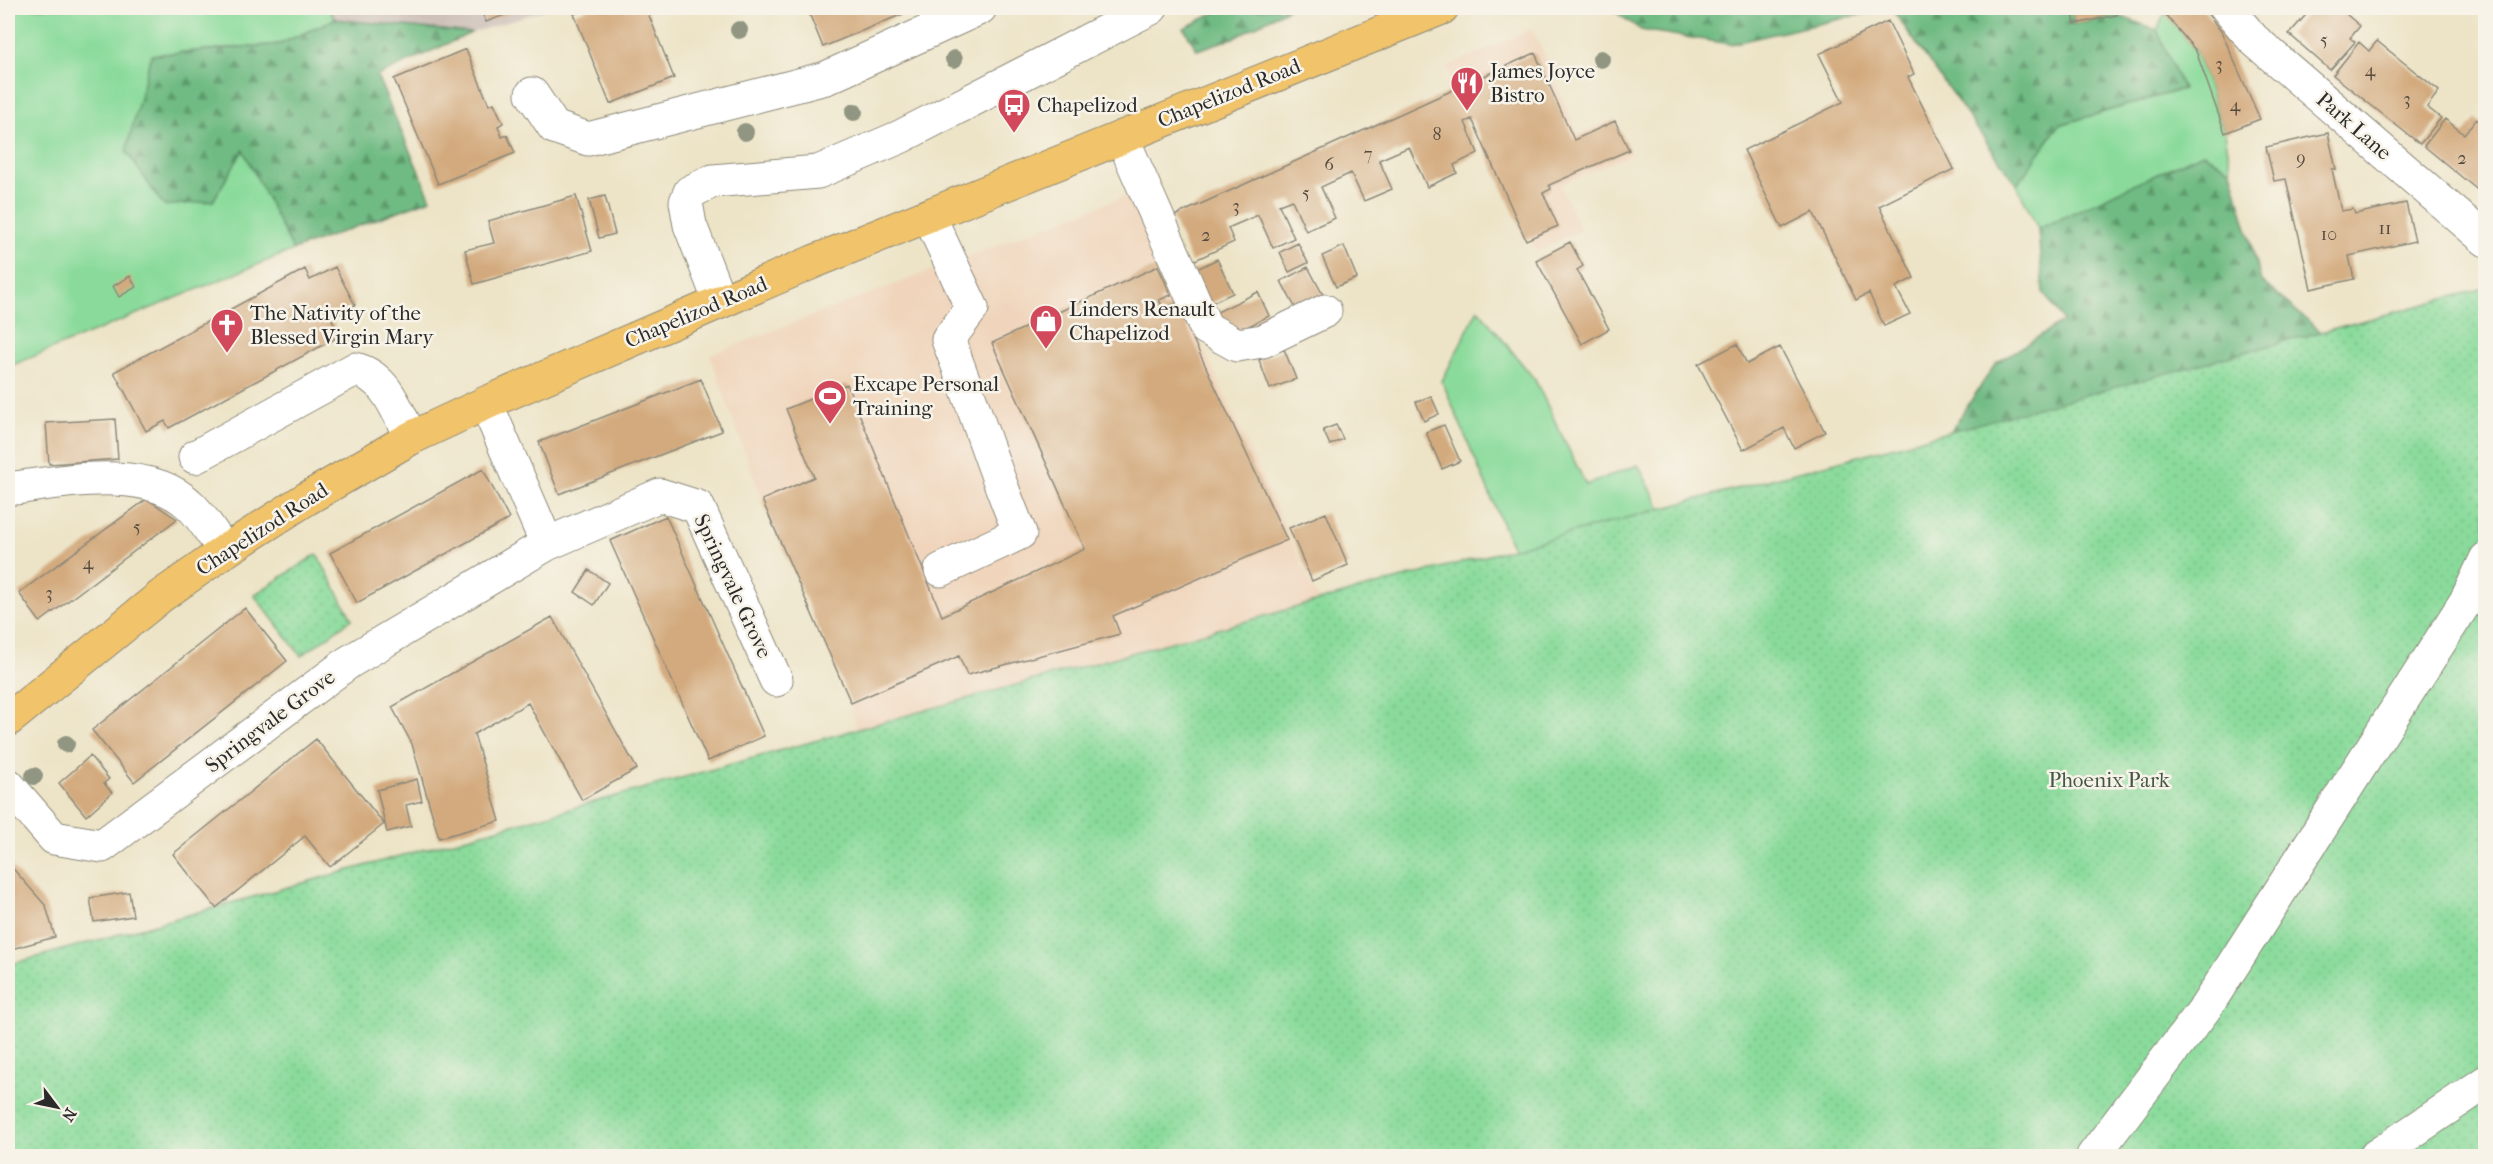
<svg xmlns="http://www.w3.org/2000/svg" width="2493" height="1164" font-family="'IM FELL French Canon',serif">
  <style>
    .built { fill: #f0d5bc }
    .industrial { fill: #cec1b9 }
    .grass { fill: #8adb9b; stroke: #5a8363; stroke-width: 1.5 }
    .forest { fill: url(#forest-firs); stroke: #4d7357; stroke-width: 1.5 }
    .park { fill: url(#park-dots); stroke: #5a8363; stroke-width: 1.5 }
    .building { fill: #d3aa7e }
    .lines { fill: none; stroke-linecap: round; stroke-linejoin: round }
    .minor-casing { stroke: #8c8879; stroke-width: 35 }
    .major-casing { stroke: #8c8879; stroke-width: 35 }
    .minor { stroke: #fff; stroke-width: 33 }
    .major { stroke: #f1c36a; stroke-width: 33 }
    .tree { fill: #909681 }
    .labels { text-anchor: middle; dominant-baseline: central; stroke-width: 5; stroke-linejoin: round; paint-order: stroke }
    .number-label { font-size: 18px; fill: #554b40 }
    .poi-label { font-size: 21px; fill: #2b2b2b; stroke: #f7f3e8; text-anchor: start }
    .street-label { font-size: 21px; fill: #2b2b2b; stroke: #f7f3e8 }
    .park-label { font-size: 21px; fill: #435747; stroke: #f7f3e8 }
  </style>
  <defs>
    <pattern id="forest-firs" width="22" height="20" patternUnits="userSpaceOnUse" patternTransform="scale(1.5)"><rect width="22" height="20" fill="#6fbb83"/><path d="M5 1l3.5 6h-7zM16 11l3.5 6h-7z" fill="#5b986b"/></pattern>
    <pattern id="park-dots" width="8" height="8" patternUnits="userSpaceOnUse" patternTransform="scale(1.5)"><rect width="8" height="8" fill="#8adb9b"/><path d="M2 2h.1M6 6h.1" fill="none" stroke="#77bc86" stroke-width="1.8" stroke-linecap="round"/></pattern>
  </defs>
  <rect width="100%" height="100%" fill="#f7f3e8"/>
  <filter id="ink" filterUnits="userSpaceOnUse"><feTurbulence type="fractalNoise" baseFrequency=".0167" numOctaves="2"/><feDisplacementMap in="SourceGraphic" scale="12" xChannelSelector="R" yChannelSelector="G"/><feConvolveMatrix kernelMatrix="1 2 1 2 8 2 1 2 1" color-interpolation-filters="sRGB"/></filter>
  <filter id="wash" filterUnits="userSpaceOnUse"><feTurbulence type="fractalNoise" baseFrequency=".008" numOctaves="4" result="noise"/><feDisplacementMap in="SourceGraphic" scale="24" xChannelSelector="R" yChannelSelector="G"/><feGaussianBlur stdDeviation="1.35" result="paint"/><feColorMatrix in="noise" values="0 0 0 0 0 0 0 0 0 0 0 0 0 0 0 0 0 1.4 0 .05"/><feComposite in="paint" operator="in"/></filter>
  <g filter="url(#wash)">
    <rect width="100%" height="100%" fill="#ede4c7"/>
    <path class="built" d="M 1533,29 L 1578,135 L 1615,119 L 1631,154 L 1560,185 L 1580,230 L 1537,251 L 1446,67 Z
      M 1139,191 L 1163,261 L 1319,601 L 857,731 L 851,703 L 762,500 L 710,355 Z"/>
    <path class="industrial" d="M 329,8 L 551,8 L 471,33 L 335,19 Z"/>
    <path class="grass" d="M 8,8 L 329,8 L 335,19 L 280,44 L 151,55 L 213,201 L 243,149 L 293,250 L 8,367 Z
      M 2165,13 L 2196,51 L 2225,133 L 2231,170 L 2203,153 L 2038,229 L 2017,185 L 2059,125 L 2183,89 L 2157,30 Z
      M 1478,309 L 1535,380 L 1586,485 L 1638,465 L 1661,509 L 1513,549 L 1442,381 Z"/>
    <path class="forest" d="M 1224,8 L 1289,8 L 1236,37 L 1197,50 L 1184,28 Z
      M 1610,8 L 1889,8 L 1730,44 L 1641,30 Z
      M 1891,8 L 2072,8 L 2075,24 L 2117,15 L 2157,30 L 2183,89 L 2059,125 L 2017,185 Z
      M 335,19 L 471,33 L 377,76 L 431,199 L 293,250 L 243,150 L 213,201 L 164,206 L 126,151 L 151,55 L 280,44 Z
      M 2203,153 L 2231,170 L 2261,281 L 2321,332 L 1950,432 L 1996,363 L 2064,321 L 2043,292 L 2038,229 Z"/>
    <path class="park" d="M 2485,288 L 2485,1156 L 8,1156 L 8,965 L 1358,590 Z
      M 317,554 L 352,619 L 301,656 L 254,595 Z"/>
    <g id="blocks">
      <path class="building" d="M 480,8 L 523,8 L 486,22 Z
        M 589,8 L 646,8 L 674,78 L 610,104 L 574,14 Z
        M 807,8 L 903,8 L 905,13 L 823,47 Z
        M 2072,8 L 2115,8 L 2117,15 L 2075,24 Z
        M 2160,8 L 2203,8 L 2221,31 L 2260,119 L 2225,133 L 2196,51 Z
        M 2312,8 L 2339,8 L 2360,26 L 2350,38 L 2355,42 L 2330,70 L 2289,34 Z
        M 1888,21 L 1914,74 L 1908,77 L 1954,169 L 1879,206 L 1914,278 L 1896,287 L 1910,314 L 1884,326 L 1869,293 L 1856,300 L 1813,212 L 1782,228 L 1744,150 L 1843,102 L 1819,54 Z
        M 2377,41 L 2439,91 L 2427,107 L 2441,118 L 2420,144 L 2333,75 L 2359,42 L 2369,51 Z
        M 466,49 L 489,105 L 494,103 L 503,123 L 498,126 L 502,137 L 507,135 L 515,153 L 438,184 L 394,79 Z
        M 1535,53 L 1574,140 L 1615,121 L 1629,150 L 1549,185 L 1551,189 L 1543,193 L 1558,226 L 1526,240 L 1472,119 L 1465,122 L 1478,153 L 1454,165 L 1457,173 L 1427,187 L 1409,147 L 1379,160 L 1392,189 L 1364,201 L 1351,173 L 1321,187 L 1335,218 L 1306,231 L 1292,200 L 1279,205 L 1294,238 L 1273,248 L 1258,215 L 1228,228 L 1234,242 L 1191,262 L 1172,217 Z
        M 2445,119 L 2464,134 L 2476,119 L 2486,128 L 2486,197 L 2424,146 Z
        M 2328,133 L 2336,169 L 2332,169 L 2341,211 L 2353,209 L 2355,214 L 2406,203 L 2415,241 L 2349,256 L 2354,279 L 2311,289 L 2286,179 L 2274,181 L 2266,147 Z
        M 576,196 L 592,251 L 474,284 L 465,250 L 494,243 L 488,221 Z
        M 605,196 L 615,234 L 599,238 L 589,200 Z
        M 1570,242 L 1583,266 L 1577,270 L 1609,329 L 1582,344 L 1536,260 Z
        M 1298,243 L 1308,263 L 1289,272 L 1280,252 Z
        M 1344,246 L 1357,278 L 1336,287 L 1322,256 Z
        M 1217,259 L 1233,293 L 1207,305 L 1191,272 Z
        M 1158,266 L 1171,295 L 1159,300 L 1164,309 L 1176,303 L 1287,540 L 1113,616 L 1120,634 L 967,675 L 959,656 L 851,703 L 762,500 L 814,477 L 786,409 L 847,384 L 942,616 L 1085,549 L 992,343 Z
        M 335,267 L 355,305 L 331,318 L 340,336 L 169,428 L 165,421 L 146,431 L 114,372 L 305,269 L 310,280 Z
        M 1308,267 L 1323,295 L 1296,309 L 1281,281 Z
        M 130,276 L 136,287 L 119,297 L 113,286 Z
        M 1258,292 L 1269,316 L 1225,338 L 1213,314 Z
        M 1737,344 L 1747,364 L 1780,347 L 1825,432 L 1794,448 L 1784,428 L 1743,450 L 1698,364 Z
        M 1284,349 L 1296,379 L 1270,389 L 1259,360 Z
        M 701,379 L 722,431 L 559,494 L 539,442 Z
        M 1431,396 L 1439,414 L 1424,421 L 1416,402 Z
        M 115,419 L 118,459 L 49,464 L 46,423 Z
        M 1336,425 L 1343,439 L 1330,445 L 1323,430 Z
        M 1444,425 L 1460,461 L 1442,469 L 1426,432 Z
        M 483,469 L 509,519 L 357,603 L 330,553 Z
        M 147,499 L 177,519 L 40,622 L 19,593 Z
        M 1326,513 L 1348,565 L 1312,581 L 1289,528 Z
        M 666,516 L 764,736 L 708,761 L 610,541 Z
        M 589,570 L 608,583 L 594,605 L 575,592 Z
        M 245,608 L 287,661 L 134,782 L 92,730 Z
        M 552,617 L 637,769 L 582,800 L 528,703 L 474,734 L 500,821 L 439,838 L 412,744 L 392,707 Z
        M 316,739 L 384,824 L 330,867 L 305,836 L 216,908 L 173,854 Z
        M 90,756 L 109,779 L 104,783 L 112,793 L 86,816 L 59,783 Z
        M 417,779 L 422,801 L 406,805 L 411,826 L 387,832 L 377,790 Z
        M 8,863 L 46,906 L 55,937 L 8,950 Z
        M 129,892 L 133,916 L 94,922 L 90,898 Z"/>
    </g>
  </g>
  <g filter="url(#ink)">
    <use href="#blocks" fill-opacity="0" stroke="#8c8879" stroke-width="1.5"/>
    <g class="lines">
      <g class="minor-casing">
        <path id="minor" d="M 2227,8 L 2253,39 L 2486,240
          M 532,94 L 554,127 L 588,139 L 826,78 L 980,8
          M 1122,137 L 1206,328 L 1237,345 L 1263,341 L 1325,311
          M 929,216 L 972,308 L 948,340 C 974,404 993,470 1020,533 L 941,570
          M 720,302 L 690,225 L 686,202 L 690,192 L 713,181 L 818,172 L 900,137 L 1151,8
          M 486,403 L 547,544
          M 195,457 L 355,369 C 387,377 397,411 411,438
          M 8,489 C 62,482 148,463 191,506 C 204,519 214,537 225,551
          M 8,785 L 54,838 L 102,846 L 349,662 L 547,544 L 660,495 L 698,507 L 776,680
          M 2093,1156 L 2206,1007 L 2466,601 L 2486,559
          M 2376,1156 L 2486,1082"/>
      </g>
      <g class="major-casing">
        <path id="major" d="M 8,720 L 161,596 L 225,551 L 306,499 L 411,438 L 486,403 L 813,262 L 1442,8"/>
      </g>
      <use href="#minor" class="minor"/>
      <use href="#major" class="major"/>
    </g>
    <g class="tree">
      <circle cx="739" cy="30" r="9"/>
      <circle cx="954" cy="59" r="9"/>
      <circle cx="1601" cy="59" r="9"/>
      <circle cx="854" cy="112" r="9"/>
      <circle cx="745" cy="132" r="9"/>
      <circle cx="66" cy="744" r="9"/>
      <circle cx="34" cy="776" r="9"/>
    </g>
  </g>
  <defs>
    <g id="restaurant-pin" transform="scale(1.725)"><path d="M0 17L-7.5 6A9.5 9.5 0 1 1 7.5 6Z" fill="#d1495b" stroke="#f7f3e8"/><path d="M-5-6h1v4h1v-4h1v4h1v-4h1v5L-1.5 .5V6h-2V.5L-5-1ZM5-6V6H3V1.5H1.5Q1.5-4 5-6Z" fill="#fff"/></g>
    <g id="bus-pin" transform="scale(1.725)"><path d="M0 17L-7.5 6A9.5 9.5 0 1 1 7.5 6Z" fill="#d1495b" stroke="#f7f3e8"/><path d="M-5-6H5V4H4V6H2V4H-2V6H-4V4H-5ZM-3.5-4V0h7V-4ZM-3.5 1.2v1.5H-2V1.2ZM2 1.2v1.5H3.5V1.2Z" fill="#fff"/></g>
    <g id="shop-pin" transform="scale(1.725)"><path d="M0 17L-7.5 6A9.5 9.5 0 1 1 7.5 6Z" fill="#d1495b" stroke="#f7f3e8"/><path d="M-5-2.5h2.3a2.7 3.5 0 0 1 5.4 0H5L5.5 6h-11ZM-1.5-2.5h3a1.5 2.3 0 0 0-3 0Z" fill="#fff"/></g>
    <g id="church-pin" transform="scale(1.725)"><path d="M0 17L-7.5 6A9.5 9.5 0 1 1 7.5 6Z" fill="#d1495b" stroke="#f7f3e8"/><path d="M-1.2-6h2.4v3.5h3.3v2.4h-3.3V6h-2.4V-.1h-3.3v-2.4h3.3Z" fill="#fff"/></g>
    <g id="stadium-pin" transform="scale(1.725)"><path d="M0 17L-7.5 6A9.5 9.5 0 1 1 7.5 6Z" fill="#d1495b" stroke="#f7f3e8"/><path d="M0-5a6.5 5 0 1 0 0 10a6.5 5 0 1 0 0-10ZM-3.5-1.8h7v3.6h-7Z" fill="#fff"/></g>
  </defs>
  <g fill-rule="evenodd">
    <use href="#restaurant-pin" x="1467" y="83"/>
    <use href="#bus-pin" x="1014" y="105"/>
    <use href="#shop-pin" x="1046" y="321"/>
    <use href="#church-pin" x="227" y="325"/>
    <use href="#stadium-pin" x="830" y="396"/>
  </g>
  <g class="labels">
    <g class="number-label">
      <text x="2324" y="40">5</text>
      <text x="2219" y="64">3</text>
      <text x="2370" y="70">4</text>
      <text x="2407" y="99">3</text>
      <text x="2235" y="105">4</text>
      <text x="1437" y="134">8</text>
      <text x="1368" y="154">7</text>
      <text x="2301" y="158">9</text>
      <text x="2462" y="158">2</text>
      <text x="1329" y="164">6</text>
      <text x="1306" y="193">5</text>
      <text x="1236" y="206">3</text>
      <text x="2385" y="228">11</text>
      <text x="2329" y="234">10</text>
      <text x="1206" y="235">2</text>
      <text x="137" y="527">5</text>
      <text x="88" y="563">4</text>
      <text x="49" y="593">3</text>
    </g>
    <g class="poi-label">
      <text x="1490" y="71">James Joyce<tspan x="1490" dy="24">Bistro</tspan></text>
      <text x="1037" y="105">Chapelizod</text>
      <text x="1069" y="309">Linders Renault<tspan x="1069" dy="24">Chapelizod</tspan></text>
      <text x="250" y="313">The Nativity of the<tspan x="250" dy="24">Blessed Virgin Mary</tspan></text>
      <text x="853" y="384">Excape Personal<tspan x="853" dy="24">Training</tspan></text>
    </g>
    <g class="street-label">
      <text transform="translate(1229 93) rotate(-22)">Chapelizod Road</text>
      <text transform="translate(2354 126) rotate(41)">Park Lane</text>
      <text transform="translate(696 312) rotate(-23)">Chapelizod Road</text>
      <text transform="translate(262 529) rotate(-33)">Chapelizod Road</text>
      <text transform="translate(733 586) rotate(65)">Springvale Grove</text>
      <text transform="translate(270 721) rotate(-37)">Springvale Grove</text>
    </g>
    <g class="park-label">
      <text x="2109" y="780">Phoenix Park</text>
    </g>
  </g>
  <rect width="2493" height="1164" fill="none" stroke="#f7f3e8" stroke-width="30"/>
  <g transform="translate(57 1107) rotate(122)" stroke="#f7f3e8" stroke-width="4.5" paint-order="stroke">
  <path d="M0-4.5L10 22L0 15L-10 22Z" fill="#2b2b2b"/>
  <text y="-9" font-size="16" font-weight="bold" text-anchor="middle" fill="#2b2b2b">N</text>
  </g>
</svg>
